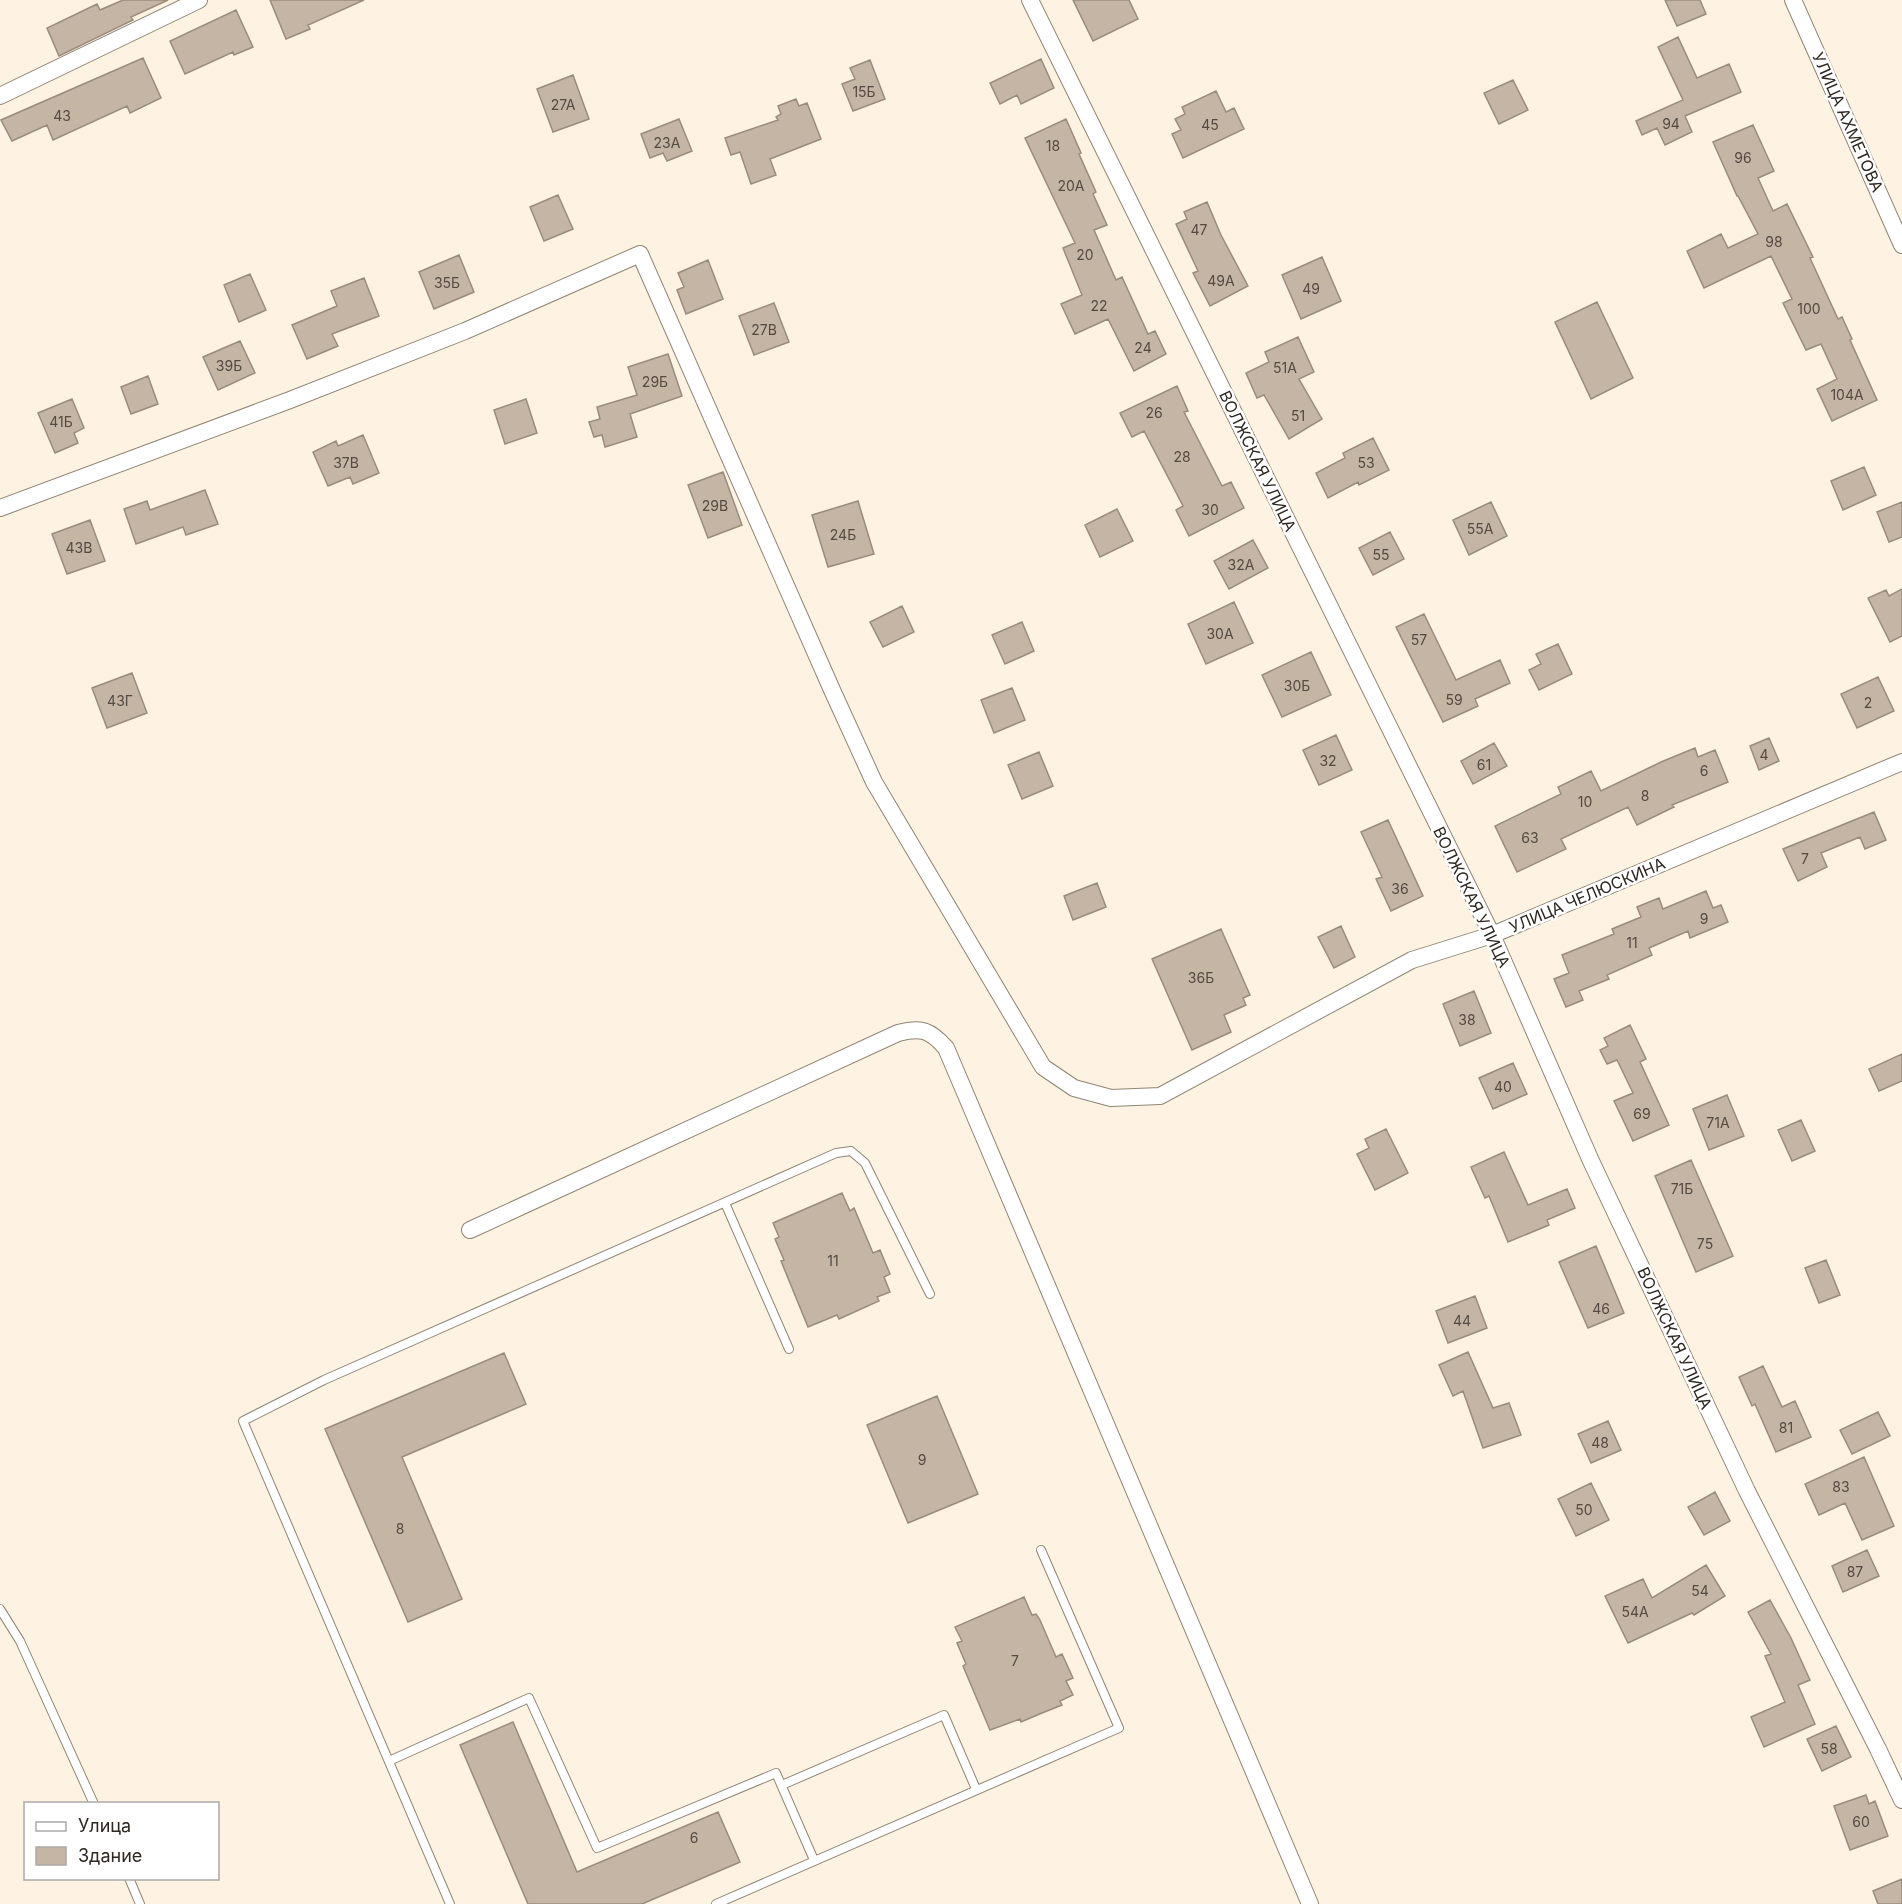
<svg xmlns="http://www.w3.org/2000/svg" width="1902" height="1904" font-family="Inter,sans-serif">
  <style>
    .building { fill: #c4b5a4; stroke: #9a8c7c; stroke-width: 1.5 }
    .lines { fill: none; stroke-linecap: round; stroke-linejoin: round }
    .lane-casing { stroke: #918473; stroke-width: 10 }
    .street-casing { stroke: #918473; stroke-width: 18 }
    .lane { stroke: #fff; stroke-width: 8 }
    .street { stroke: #fff; stroke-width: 16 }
    .labels { text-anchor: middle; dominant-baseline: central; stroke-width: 5; stroke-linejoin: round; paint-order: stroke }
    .number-label { font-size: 14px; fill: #534a42 }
    .street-label { font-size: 16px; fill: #2d2721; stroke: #fff }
  </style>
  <rect width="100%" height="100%" fill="#fef2e3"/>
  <path class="building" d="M 123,0 L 168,0 L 131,17 L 133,20 L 59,56 L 47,28 L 97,4 L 100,10 Z
    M 270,0 L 364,0 L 308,25 L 310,29 L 286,39 Z
    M 1073,0 L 1129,0 L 1138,19 L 1093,41 Z
    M 1665,0 L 1700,0 L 1706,14 L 1677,26 Z
    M 236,10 L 253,47 L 234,55 L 233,52 L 185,74 L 170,41 Z
    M 1678,37 L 1697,78 L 1729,64 L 1741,92 L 1685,116 L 1692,132 L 1665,145 L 1657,128 L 1642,135 L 1636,121 L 1683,100 L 1658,47 Z
    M 143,58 L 161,98 L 130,113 L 127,106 L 53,140 L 47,125 L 12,141 L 1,120 Z
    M 1041,59 L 1054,88 L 1021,104 L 1017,95 L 1000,104 L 990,83 Z
    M 870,60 L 885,99 L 853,111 L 842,84 L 855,79 L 850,68 Z
    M 573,75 L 589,119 L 553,132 L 537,89 Z
    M 1513,80 L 1528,110 L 1499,124 L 1484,93 Z
    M 1216,91 L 1226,112 L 1234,108 L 1244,129 L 1183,158 L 1172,134 L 1181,130 L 1175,119 L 1185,114 L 1182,107 Z
    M 796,99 L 799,106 L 807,103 L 821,139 L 770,159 L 776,175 L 751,184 L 740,152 L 731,155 L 725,138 L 778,120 L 776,117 L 781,114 L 778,106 Z
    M 679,119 L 692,151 L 667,161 L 663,153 L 650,158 L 641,134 Z
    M 1066,119 L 1081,153 L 1079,154 L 1096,192 L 1093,194 L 1107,225 L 1094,230 L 1116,280 L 1122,277 L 1148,334 L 1155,331 L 1166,354 L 1134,371 L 1108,319 L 1075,334 L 1061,304 L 1082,295 L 1063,248 L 1075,243 L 1025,138 Z
    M 1753,125 L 1774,171 L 1758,178 L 1773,211 L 1787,204 L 1813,257 L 1810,258 L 1838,319 L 1842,317 L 1852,339 L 1850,340 L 1877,400 L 1832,421 L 1817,389 L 1837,379 L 1821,344 L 1806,350 L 1783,303 L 1792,299 L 1771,256 L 1704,288 L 1687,251 L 1721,234 L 1728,248 L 1758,234 L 1738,196 L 1737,196 L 1713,142 Z
    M 558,195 L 573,229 L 544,241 L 530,207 Z
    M 1207,202 L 1221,235 L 1248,286 L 1210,306 L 1193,273 L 1198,271 L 1176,224 L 1187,219 L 1184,212 Z
    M 459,255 L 474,292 L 434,309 L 419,272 Z
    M 1322,257 L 1341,301 L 1301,319 L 1282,275 Z
    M 708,260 L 723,299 L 686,314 L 677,290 L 684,287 L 678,273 Z
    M 250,274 L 266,310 L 239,322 L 224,285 Z
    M 364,278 L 379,316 L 332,334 L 338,346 L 307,359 L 292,325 L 337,306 L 331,291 Z
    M 1597,302 L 1633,378 L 1591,399 L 1555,322 Z
    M 774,303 L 789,342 L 754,355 L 739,316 Z
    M 1298,337 L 1314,372 L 1299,379 L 1322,419 L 1289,439 L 1264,395 L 1257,398 L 1246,373 L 1269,362 L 1265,352 Z
    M 240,341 L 255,373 L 218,390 L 203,357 Z
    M 668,354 L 682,396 L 630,414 L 637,437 L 605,447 L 602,435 L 594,437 L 589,422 L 600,419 L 597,407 L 637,395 L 628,367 Z
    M 148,376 L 158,404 L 131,414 L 121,387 Z
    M 1177,386 L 1188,411 L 1184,412 L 1222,486 L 1231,482 L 1244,508 L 1189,536 L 1176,510 L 1183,506 L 1144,431 L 1132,437 L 1120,413 Z
    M 72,399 L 84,428 L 74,433 L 78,443 L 55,453 L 38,413 Z
    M 526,399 L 537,433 L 505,444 L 494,410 Z
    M 363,435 L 379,473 L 353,484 L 350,477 L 328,486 L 313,452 L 336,441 L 338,446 Z
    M 1373,438 L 1389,470 L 1359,485 L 1358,482 L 1328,498 L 1316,473 L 1345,458 L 1343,453 Z
    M 1864,467 L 1876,495 L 1843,510 L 1831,481 Z
    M 723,472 L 742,525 L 708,538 L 688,485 Z
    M 205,490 L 218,524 L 186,535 L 183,527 L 136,544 L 124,509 L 147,501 L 150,510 Z
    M 858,501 L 874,554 L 828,567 L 812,515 Z
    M 1491,502 L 1507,536 L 1469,555 L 1453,520 Z
    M 1902,502 L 1902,537 L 1889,542 L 1877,512 Z
    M 1117,509 L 1133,541 L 1100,557 L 1085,525 Z
    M 90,520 L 105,561 L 67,574 L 52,534 Z
    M 1390,532 L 1404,559 L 1373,575 L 1359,548 Z
    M 1253,540 L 1268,568 L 1229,589 L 1214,561 Z
    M 1902,589 L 1902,636 L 1890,642 L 1868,598 L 1886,590 L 1889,596 Z
    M 1234,602 L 1253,643 L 1206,664 L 1188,624 Z
    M 902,606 L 914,632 L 883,647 L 870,622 Z
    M 1424,614 L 1456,680 L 1500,660 L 1510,683 L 1475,699 L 1478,706 L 1443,722 L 1396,627 Z
    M 1022,622 L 1034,651 L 1005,664 L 992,635 Z
    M 1558,644 L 1572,674 L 1539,690 L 1529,670 L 1541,664 L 1536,654 Z
    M 1311,652 L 1331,695 L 1282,717 L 1262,675 Z
    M 132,673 L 147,713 L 107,728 L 92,688 Z
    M 1878,677 L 1894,711 L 1857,728 L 1841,694 Z
    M 1012,688 L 1025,720 L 994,733 L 981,700 Z
    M 1336,735 L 1352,770 L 1319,785 L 1303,750 Z
    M 1769,738 L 1779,761 L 1759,770 L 1750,746 Z
    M 1494,743 L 1507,766 L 1473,784 L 1461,761 Z
    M 1695,748 L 1698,757 L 1715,750 L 1728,782 L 1672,805 L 1674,807 L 1637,825 L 1628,807 L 1561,839 L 1566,849 L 1517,872 L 1495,826 L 1561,794 L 1558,787 L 1591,771 L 1601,791 L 1661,762 Z
    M 1039,752 L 1053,786 L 1022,799 L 1008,765 Z
    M 1874,812 L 1886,840 L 1865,849 L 1860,837 L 1821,853 L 1827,867 L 1798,881 L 1783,849 Z
    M 1388,820 L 1423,896 L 1391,911 L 1376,879 L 1382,877 L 1361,832 Z
    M 1097,883 L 1106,907 L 1073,920 L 1064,896 Z
    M 1706,891 L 1713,908 L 1721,905 L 1728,922 L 1690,938 L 1688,931 L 1649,948 L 1652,955 L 1607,975 L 1609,979 L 1579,991 L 1583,1000 L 1566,1007 L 1554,979 L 1569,973 L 1562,955 L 1614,934 L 1612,929 L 1641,917 L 1637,907 L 1659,898 L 1663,909 Z
    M 1341,926 L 1355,957 L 1334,968 L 1318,937 Z
    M 1221,929 L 1250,995 L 1243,998 L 1246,1005 L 1224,1015 L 1231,1032 L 1192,1050 L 1152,959 Z
    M 1474,991 L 1491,1033 L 1460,1046 L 1443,1004 Z
    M 1630,1025 L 1646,1059 L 1640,1062 L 1669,1125 L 1633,1141 L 1614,1101 L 1633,1093 L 1617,1060 L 1607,1064 L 1600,1050 L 1608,1046 L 1604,1038 Z
    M 1902,1054 L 1902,1081 L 1879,1091 L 1869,1069 Z
    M 1513,1063 L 1527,1094 L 1493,1109 L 1479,1078 Z
    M 1727,1095 L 1744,1136 L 1709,1150 L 1693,1109 Z
    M 1801,1120 L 1815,1151 L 1792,1161 L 1778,1130 Z
    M 1386,1129 L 1408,1173 L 1375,1190 L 1357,1154 L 1369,1148 L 1365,1139 Z
    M 1504,1152 L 1528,1205 L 1567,1189 L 1575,1208 L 1547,1220 L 1549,1225 L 1508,1242 L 1489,1196 L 1485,1198 L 1471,1167 Z
    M 1691,1160 L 1733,1256 L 1696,1272 L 1655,1176 Z
    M 842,1193 L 850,1211 L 854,1208 L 873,1253 L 880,1250 L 890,1274 L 884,1277 L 890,1292 L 877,1297 L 879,1301 L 839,1319 L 837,1315 L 808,1327 L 781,1261 L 784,1260 L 775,1239 L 779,1237 L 773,1223 Z
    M 1596,1246 L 1624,1313 L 1588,1328 L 1559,1262 Z
    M 1826,1260 L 1840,1295 L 1819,1303 L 1805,1268 Z
    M 1475,1296 L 1487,1328 L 1448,1343 L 1436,1311 Z
    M 1468,1352 L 1493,1408 L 1509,1403 L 1521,1435 L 1483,1448 L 1463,1391 L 1453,1396 L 1439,1365 Z
    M 504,1353 L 526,1404 L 402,1457 L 462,1599 L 408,1622 L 325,1429 Z
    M 1763,1366 L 1782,1407 L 1795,1401 L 1811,1437 L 1776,1452 L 1755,1404 L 1752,1406 L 1739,1377 Z
    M 937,1396 L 978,1494 L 908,1523 L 867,1425 Z
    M 1878,1412 L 1890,1436 L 1852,1454 L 1840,1430 Z
    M 1608,1421 L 1621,1450 L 1591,1463 L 1578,1434 Z
    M 1864,1457 L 1894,1526 L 1862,1540 L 1845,1503 L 1819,1515 L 1805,1484 Z
    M 1591,1483 L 1609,1520 L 1576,1536 L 1558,1499 Z
    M 1715,1492 L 1730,1521 L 1704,1535 L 1688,1507 Z
    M 1867,1550 L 1879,1576 L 1843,1592 L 1832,1566 Z
    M 1706,1565 L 1725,1596 L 1694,1615 L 1692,1613 L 1628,1643 L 1605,1596 L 1643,1579 L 1652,1598 Z
    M 1024,1597 L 1032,1615 L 1036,1614 L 1040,1620 L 1056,1657 L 1062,1654 L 1073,1678 L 1066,1681 L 1073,1695 L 1060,1701 L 1062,1705 L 1042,1713 L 1021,1722 L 1020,1719 L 990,1730 L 963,1666 L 966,1664 L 957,1643 L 962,1641 L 955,1627 Z
    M 1770,1600 L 1791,1638 L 1810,1680 L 1798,1685 L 1815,1724 L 1764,1747 L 1751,1717 L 1785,1702 L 1765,1656 L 1771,1654 L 1748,1612 Z
    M 513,1722 L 577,1872 L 718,1812 L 740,1862 L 642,1904 L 528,1904 L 460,1745 Z
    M 1836,1726 L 1851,1757 L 1822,1771 L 1807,1739 Z
    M 1866,1795 L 1869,1804 L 1875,1801 L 1888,1836 L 1850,1850 L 1834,1806 Z
    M 1902,1879 L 1902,1904 L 1878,1904 L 1873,1891 Z"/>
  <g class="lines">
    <g class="lane-casing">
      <path id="lane" d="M 725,1203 L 789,1349
        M 0,1609 L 20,1641 L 94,1804
        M 389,1761 L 529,1698 L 597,1848 L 776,1773 L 814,1860
        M 782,1785 L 944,1715 L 976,1789
        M 129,1878 L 140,1904
        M 450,1904 L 243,1421 L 324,1380 L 836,1153 L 851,1151 L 865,1163 L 930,1294
        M 716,1904 L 1119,1728 L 1041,1550"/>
    </g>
    <g class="street-casing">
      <path id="street" d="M 1030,0 L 1492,935 L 1591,1161 L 1747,1491 L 1878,1749 L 1902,1800
        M 1793,0 L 1902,245
        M 0,96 L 199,0
        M 0,508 L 290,400 L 465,331 L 640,254 L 832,690 L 874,782 L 1043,1067 L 1074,1088 L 1111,1098 L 1160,1096 L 1412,960 L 1492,935 L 1902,762
        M 470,1230 L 898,1033 C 922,1027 930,1030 946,1048 L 1310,1904"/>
    </g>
    <use href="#lane" class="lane"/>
    <use href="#street" class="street"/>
  </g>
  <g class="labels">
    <g class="number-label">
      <text x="864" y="91">15Б</text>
      <text x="563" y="104">27А</text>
      <text x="62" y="115">43</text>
      <text x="1671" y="123">94</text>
      <text x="1210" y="124">45</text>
      <text x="667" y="142">23А</text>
      <text x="1053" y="145">18</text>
      <text x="1743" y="157">96</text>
      <text x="1071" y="185">20А</text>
      <text x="1199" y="229">47</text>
      <text x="1774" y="241">98</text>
      <text x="1085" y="254">20</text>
      <text x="1221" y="280">49А</text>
      <text x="447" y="282">35Б</text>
      <text x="1311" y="288">49</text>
      <text x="1099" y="305">22</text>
      <text x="1809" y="308">100</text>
      <text x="764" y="329">27В</text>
      <text x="1143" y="347">24</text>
      <text x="229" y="365">39Б</text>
      <text x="1285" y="367">51А</text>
      <text x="655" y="381">29Б</text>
      <text x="1847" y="394">104А</text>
      <text x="1154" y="412">26</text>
      <text x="1298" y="415">51</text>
      <text x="61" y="421">41Б</text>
      <text x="1182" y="456">28</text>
      <text x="346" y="462">37В</text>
      <text x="1366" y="462">53</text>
      <text x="715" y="505">29В</text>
      <text x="1210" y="509">30</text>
      <text x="1480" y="528">55А</text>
      <text x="843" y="534">24Б</text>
      <text x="79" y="547">43В</text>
      <text x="1381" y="554">55</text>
      <text x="1241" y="564">32А</text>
      <text x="1220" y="633">30А</text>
      <text x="1419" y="639">57</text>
      <text x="1297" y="685">30Б</text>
      <text x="1454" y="699">59</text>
      <text x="120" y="700">43Г</text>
      <text x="1868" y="702">2</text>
      <text x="1764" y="754">4</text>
      <text x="1328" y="760">32</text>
      <text x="1484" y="764">61</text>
      <text x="1704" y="770">6</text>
      <text x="1645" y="795">8</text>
      <text x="1585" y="801">10</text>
      <text x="1530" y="837">63</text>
      <text x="1805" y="858">7</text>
      <text x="1400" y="888">36</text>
      <text x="1704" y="918">9</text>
      <text x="1632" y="942">11</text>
      <text x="1201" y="977">36Б</text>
      <text x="1467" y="1019">38</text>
      <text x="1503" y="1086">40</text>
      <text x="1642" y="1113">69</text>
      <text x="1718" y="1122">71А</text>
      <text x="1682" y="1188">71Б</text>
      <text x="1705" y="1243">75</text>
      <text x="833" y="1260">11</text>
      <text x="1601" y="1308">46</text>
      <text x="1462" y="1320">44</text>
      <text x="1786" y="1427">81</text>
      <text x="1600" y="1442">48</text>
      <text x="922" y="1459">9</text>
      <text x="1841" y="1486">83</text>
      <text x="1584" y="1509">50</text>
      <text x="400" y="1528">8</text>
      <text x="1855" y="1571">87</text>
      <text x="1700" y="1590">54</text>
      <text x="1635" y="1611">54А</text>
      <text x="1015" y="1660">7</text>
      <text x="1829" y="1748">58</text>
      <text x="1861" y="1821">60</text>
      <text x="694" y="1837">6</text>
    </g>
    <g class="street-label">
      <text transform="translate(1848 122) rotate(66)">УЛИЦА АХМЕТОВА</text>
      <text transform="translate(1258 461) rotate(64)">ВОЛЖСКАЯ УЛИЦА</text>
      <text transform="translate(1587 895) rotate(-23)">УЛИЦА ЧЕЛЮСКИНА</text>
      <text transform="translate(1472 897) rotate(64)">ВОЛЖСКАЯ УЛИЦА</text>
      <text transform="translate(1675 1338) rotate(65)">ВОЛЖСКАЯ УЛИЦА</text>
    </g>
  </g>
  <rect x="24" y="1802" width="195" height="78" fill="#ffffff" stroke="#aba9a6" stroke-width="1.5"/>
  <rect x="36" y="1822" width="30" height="9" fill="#ffffff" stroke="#aba9a6" stroke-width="1.5"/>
  <text x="78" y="1832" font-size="18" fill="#2d2721">Улица</text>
  <rect x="36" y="1847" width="30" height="18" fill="#c4b5a4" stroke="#aba9a6" stroke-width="1.5"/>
  <text x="78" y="1862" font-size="18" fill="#2d2721">Здание</text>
</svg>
